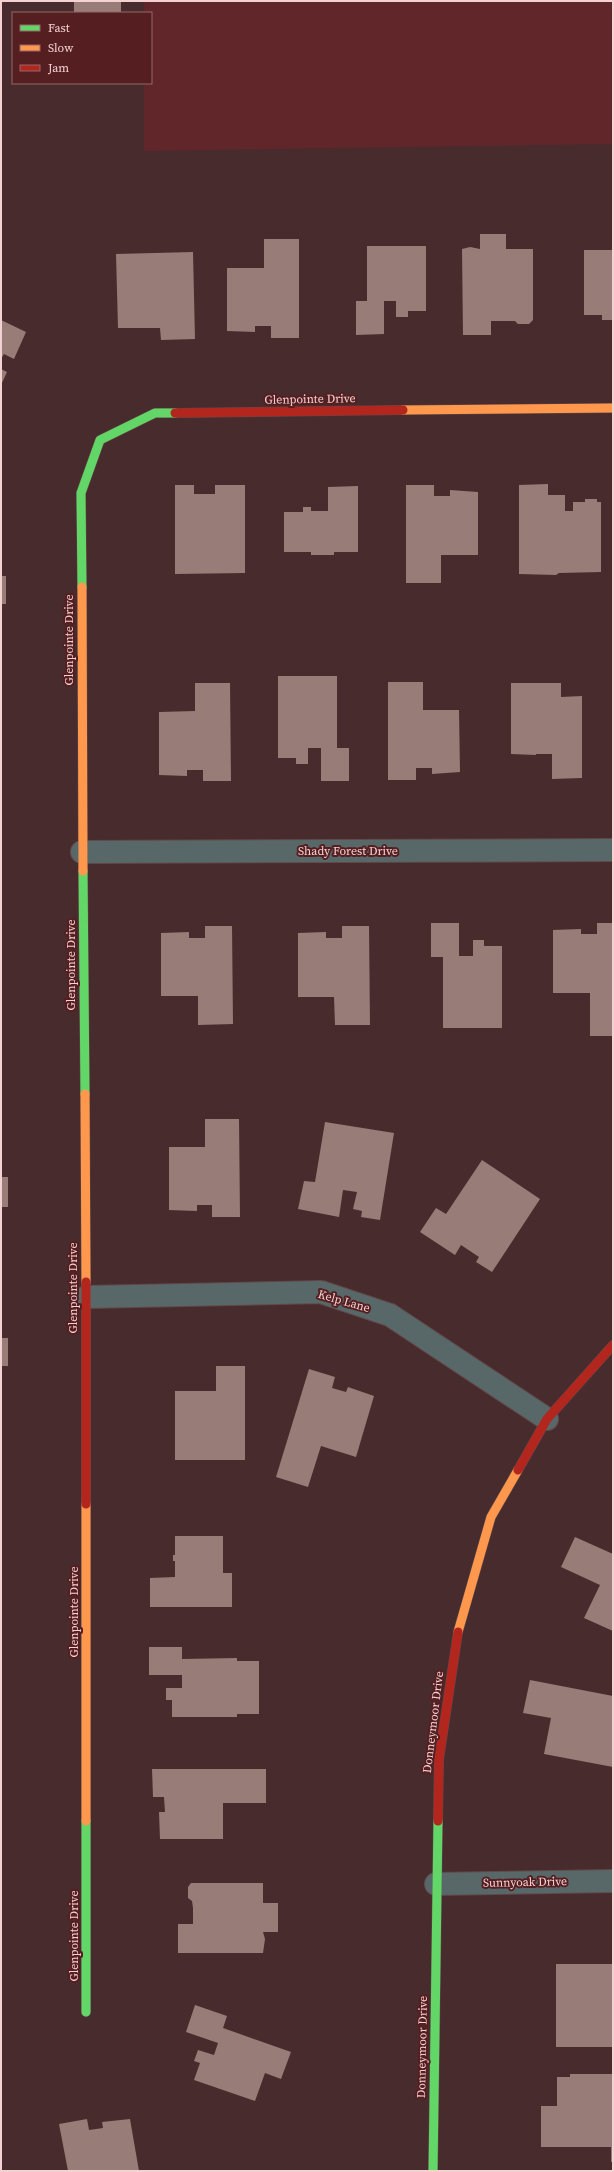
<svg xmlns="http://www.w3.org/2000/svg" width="614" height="2172" font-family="'Source Serif 4',serif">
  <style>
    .built { fill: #60262a }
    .building { fill: #977c78 }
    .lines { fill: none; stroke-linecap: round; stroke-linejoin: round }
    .street-casing { stroke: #61494a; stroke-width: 24 }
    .fast-casing { stroke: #61494a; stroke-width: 10 }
    .slow-casing { stroke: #61494a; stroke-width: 10 }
    .jam-casing { stroke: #61494a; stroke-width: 10 }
    .street { stroke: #586869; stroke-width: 22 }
    .fast { stroke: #63d668; stroke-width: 9 }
    .slow { stroke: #ff974d; stroke-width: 9 }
    .jam { stroke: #b3261e; stroke-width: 9 }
    .labels { text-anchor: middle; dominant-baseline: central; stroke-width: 4; stroke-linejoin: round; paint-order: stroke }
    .street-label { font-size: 12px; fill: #f5d1d1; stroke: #551f22 }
  </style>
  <rect width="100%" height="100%" fill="#482c2d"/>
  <path class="built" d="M 144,1 L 613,1 L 613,144 L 144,151 L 144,83 L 151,83 L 151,13 L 144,13 Z"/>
  <path class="building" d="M 74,1 L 121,1 L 121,13 L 74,13 Z
    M 480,234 L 506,234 L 506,249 L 533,249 L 533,320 L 529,324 L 518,324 L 515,321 L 491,321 L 491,335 L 463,335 L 462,249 L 470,247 L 480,249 Z
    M 264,239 L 299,239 L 299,338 L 271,338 L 271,326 L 255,326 L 255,332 L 227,331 L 227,268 L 264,268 Z
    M 367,246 L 426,246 L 426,311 L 408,311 L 408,317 L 396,317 L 396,301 L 384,301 L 384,334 L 356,335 L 356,301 L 367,301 Z
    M 584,250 L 613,250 L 613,320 L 602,320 L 602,315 L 584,315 Z
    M 193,252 L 195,339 L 161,340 L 160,328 L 118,328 L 116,254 Z
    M 1,320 L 26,332 L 14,359 L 4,354 L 1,359 Z
    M 1,369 L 7,372 L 1,385 Z
    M 548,484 L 548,495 L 565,495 L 565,511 L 573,511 L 573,502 L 585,502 L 585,499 L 597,499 L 597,502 L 601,502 L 601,572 L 559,573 L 556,575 L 519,574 L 519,485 Z
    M 175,485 L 194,485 L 194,494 L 215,494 L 215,485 L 245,485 L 245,573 L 175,574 Z
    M 406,485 L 434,485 L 434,496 L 450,496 L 450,490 L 478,492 L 478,555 L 441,555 L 441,583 L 406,583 Z
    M 358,486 L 358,552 L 334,552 L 334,555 L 311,555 L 311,552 L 284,552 L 284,512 L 303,512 L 303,507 L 311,507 L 311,511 L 328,511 L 328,487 Z
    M 1,576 L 6,576 L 6,604 L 1,604 Z
    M 278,676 L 337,676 L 337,748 L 349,748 L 349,781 L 321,781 L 321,748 L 308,748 L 308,764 L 296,764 L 296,758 L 278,758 Z
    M 388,682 L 423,682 L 423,710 L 459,710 L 460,772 L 432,774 L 432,768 L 416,768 L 416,780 L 388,780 Z
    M 195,683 L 230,683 L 231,781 L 203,781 L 203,770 L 187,770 L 187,776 L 159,775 L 159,712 L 195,711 Z
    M 511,683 L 561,683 L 561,697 L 582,696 L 582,778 L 552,779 L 552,754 L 536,754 L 536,755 L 511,754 Z
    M 431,923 L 459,923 L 459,956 L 473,956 L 473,940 L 484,940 L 484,946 L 502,946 L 502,1028 L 443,1028 L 443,957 L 431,957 Z
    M 597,923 L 613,923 L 613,1036 L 590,1036 L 590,993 L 553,993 L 553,930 L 581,929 L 581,934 L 597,934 Z
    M 205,926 L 232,926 L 233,1024 L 198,1025 L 198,996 L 161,996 L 161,933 L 189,932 L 189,938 L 205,938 Z
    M 342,926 L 369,926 L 370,1025 L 335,1025 L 334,997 L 298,997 L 298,933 L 326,932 L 326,938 L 342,938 Z
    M 205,1119 L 239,1119 L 240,1217 L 212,1217 L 212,1205 L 197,1205 L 197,1211 L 169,1210 L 169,1147 L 205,1147 Z
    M 325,1122 L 394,1133 L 380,1220 L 361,1217 L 362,1211 L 353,1209 L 357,1192 L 343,1190 L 339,1217 L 298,1209 L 304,1181 L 315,1182 Z
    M 482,1160 L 540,1199 L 492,1272 L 476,1262 L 479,1257 L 461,1245 L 455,1255 L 420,1232 L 436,1208 L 446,1214 Z
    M 1,1177 L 8,1177 L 8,1207 L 1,1207 Z
    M 1,1338 L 8,1338 L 8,1366 L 1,1366 Z
    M 216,1366 L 245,1366 L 245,1460 L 175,1460 L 175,1391 L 216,1391 Z
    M 309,1369 L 335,1377 L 332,1388 L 346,1392 L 348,1387 L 374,1396 L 356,1457 L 321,1446 L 308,1487 L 276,1477 Z
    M 175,1536 L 223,1536 L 223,1573 L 232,1573 L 232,1607 L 150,1607 L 150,1578 L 175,1577 L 175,1561 L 173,1561 L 173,1555 L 175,1555 Z
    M 575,1537 L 613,1554 L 613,1631 L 584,1618 L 600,1585 L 561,1567 Z
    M 149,1647 L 182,1647 L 182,1659 L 237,1658 L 237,1661 L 259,1661 L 259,1714 L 237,1714 L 237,1717 L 172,1717 L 172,1700 L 166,1700 L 166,1688 L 182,1688 L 182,1675 L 149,1675 Z
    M 530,1680 L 613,1696 L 613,1767 L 544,1754 L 551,1718 L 523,1713 Z
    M 152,1769 L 266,1769 L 266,1803 L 223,1803 L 223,1839 L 160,1839 L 159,1812 L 165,1812 L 164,1797 L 153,1797 Z
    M 191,1883 L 263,1883 L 263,1903 L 278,1903 L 278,1932 L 263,1932 L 265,1939 L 263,1953 L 178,1953 L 178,1924 L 193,1924 L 193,1908 L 192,1901 L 188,1898 L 188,1887 Z
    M 556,1964 L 613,1964 L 613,2047 L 556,2047 Z
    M 195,2005 L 227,2016 L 223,2028 L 291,2052 L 281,2079 L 265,2073 L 255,2101 L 194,2080 L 200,2063 L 194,2061 L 198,2050 L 214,2055 L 218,2043 L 186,2032 Z
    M 570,2074 L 613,2074 L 613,2162 L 611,2162 L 611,2147 L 541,2147 L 541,2106 L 557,2106 L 557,2077 L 570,2077 Z
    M 87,2119 L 89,2130 L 103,2128 L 102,2122 L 130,2119 L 139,2171 L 68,2171 L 59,2124 Z"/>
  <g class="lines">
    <g class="street-casing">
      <path id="street" d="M 82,852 L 613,850
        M 86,1297 L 321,1292 L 390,1315 L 547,1419
        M 436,1884 L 613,1881"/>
    </g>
    <g class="fast-casing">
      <path id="fast" d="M 82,587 L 81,493 L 100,440 L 155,413 L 175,413
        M 83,871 L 85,1094
        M 86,1821 L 86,2012
        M 433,2171 L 438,1821"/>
    </g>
    <g class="slow-casing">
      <path id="slow" d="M 403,410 L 613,408
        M 82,587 L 83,871
        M 85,1094 L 86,1282
        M 86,1504 L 86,1821
        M 458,1632 L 491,1517 L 518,1470"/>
    </g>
    <g class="jam-casing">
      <path id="jam" d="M 175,413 L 403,410
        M 86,1282 L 86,1504
        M 518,1470 L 547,1419 L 613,1345
        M 438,1821 L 439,1759 L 458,1632"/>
    </g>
    <use href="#street" class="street"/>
    <use href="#fast" class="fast"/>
    <use href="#slow" class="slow"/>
    <use href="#jam" class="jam"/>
  </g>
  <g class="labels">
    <g class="street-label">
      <text transform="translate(310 399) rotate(-1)">Glenpointe Drive</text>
      <text transform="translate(69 640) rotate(-90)">Glenpointe Drive</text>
      <text x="348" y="851">Shady Forest Drive</text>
      <text transform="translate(71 965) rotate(-90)">Glenpointe Drive</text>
      <text transform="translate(73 1288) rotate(-90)">Glenpointe Drive</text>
      <text transform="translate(344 1301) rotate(16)">Kelp Lane</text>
      <text transform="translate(74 1612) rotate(-90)">Glenpointe Drive</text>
      <text transform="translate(433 1722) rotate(-83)">Donneymoor Drive</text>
      <text transform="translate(525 1882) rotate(-1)">Sunnyoak Drive</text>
      <text transform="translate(74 1936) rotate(-90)">Glenpointe Drive</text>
      <text transform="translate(422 2047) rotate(-89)">Donneymoor Drive</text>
    </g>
  </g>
  <rect width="614" height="2172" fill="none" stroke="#f5d1d1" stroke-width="4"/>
  <rect x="12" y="12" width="140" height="72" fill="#551f22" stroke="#956668"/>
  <rect x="20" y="25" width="20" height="6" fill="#63d668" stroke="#956668"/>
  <text x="48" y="32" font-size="12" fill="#f5d1d1">Fast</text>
  <rect x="20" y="45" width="20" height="6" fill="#ff974d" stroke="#956668"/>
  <text x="48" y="52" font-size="12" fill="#f5d1d1">Slow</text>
  <rect x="20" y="65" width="20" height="6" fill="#b3261e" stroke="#956668"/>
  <text x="48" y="72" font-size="12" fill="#f5d1d1">Jam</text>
</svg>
